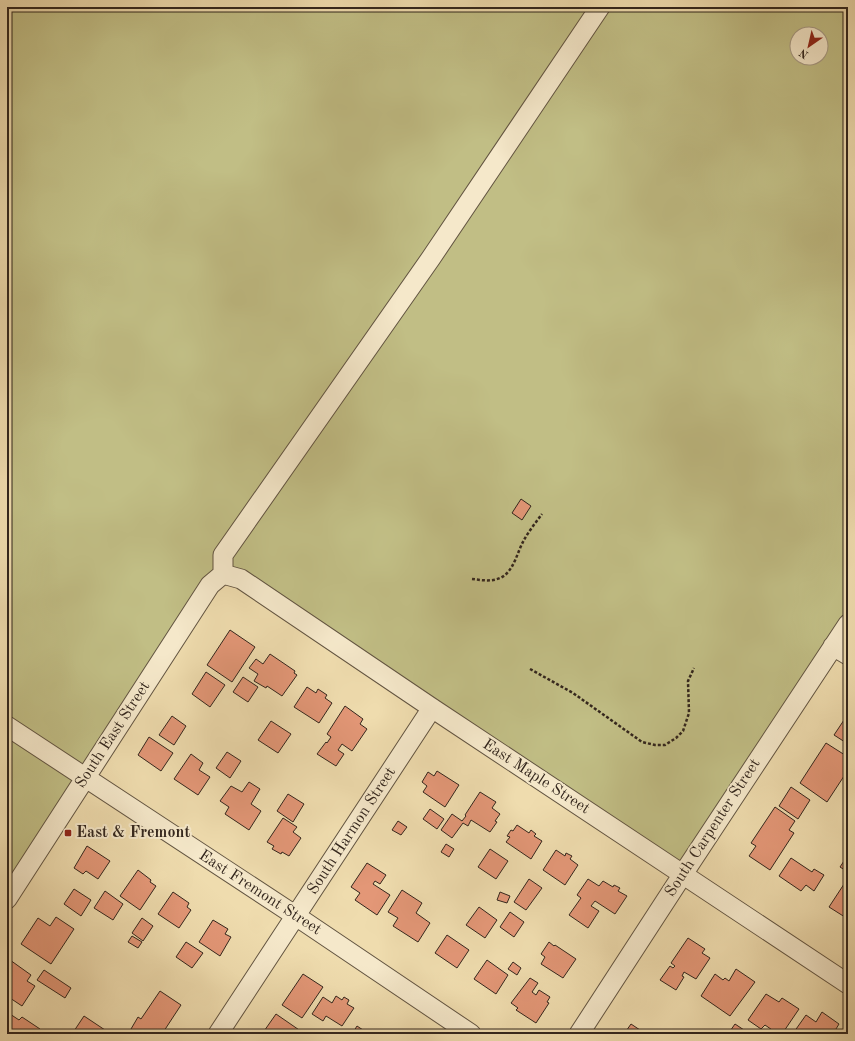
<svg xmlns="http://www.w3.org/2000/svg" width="855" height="1041" font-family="'Old Standard TT',serif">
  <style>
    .green { fill: #c1be85; stroke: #7a7251; fill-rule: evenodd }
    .building { fill: #e39777; stroke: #33261d }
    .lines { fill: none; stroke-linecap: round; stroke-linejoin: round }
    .minor-casing { stroke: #625441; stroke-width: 21 }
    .path { stroke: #33261d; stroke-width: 2.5; stroke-dasharray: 3 2; stroke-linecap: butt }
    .minor { stroke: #f5e8ca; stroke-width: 19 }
    .poi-dot { fill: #8f2418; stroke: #f5e8ca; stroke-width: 1.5 }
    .labels { text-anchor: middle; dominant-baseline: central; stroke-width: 4; stroke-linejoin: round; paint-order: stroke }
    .street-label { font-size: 16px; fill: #33261d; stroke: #f5e8ca }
    .poi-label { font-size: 16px; font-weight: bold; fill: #33261d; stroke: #f5e8ca; text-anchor: start }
  </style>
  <rect width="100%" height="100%" fill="#efdcae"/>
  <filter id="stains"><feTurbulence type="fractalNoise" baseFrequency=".005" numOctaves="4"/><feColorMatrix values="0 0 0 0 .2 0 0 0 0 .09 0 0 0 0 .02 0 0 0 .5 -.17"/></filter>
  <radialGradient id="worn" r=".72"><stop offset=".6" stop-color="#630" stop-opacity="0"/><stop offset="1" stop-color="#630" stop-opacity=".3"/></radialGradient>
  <path class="green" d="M 7,7 L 848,7 L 848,626 L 683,874 L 223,574 L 7,899 ZM 797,34 L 821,34 L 821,58 L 797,58 Z"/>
  <path class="building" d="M 521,499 L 531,506 L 522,520 L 512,513 Z
    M 230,630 L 255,647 L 232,682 L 207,665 Z
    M 270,654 L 295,671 L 294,673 L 297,675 L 282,696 L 267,686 L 266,688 L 254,681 L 258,674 L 249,668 L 256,659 L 263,664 Z
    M 206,672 L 225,685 L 210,707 L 192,694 Z
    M 243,677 L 258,687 L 248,702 L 233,692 Z
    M 307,687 L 316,693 L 318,689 L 327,695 L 325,698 L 332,703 L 319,723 L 294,707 Z
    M 345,706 L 363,719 L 360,724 L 367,729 L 352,751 L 342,744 L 338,750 L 344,754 L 336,766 L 317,754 L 326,742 L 327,743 L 331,737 L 327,734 Z
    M 848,714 L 848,744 L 834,735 Z
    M 172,716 L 186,726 L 174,745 L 159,735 Z
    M 271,721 L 291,734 L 278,753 L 258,740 Z
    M 149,737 L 173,753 L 161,771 L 138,755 Z
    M 826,743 L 848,757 L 848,770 L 827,802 L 800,783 Z
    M 227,752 L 241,761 L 230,778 L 216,768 Z
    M 191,754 L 203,763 L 199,770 L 210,777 L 198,795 L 174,779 Z
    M 437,771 L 459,785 L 445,807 L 423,792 L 427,786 L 422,782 L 428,772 L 434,776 Z
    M 249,782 L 260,789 L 251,804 L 261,811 L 249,830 L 225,814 L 229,807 L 220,801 L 231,786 L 242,792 Z
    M 791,787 L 810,800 L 798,819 L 779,806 Z
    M 480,792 L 496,802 L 492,808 L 500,814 L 495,821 L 497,822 L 490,832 L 471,820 L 468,826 L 463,823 L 452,838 L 441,830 L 452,814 L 462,821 L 466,816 L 465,815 Z
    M 288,794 L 304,804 L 293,822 L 277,811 Z
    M 775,807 L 795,821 L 789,830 L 794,833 L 770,870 L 749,856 L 756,846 L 751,843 Z
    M 430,809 L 444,819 L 437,829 L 423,819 Z
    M 283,818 L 297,827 L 293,832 L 301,838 L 289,856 L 282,852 L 281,854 L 272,849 L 274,846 L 267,842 Z
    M 398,821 L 407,827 L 401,835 L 392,830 Z
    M 517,825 L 529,833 L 531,830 L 536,834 L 534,836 L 542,841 L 531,859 L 506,842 L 510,837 L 507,836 L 511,830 L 513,831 Z
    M 446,844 L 454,849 L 449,857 L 441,852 Z
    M 87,846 L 110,861 L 98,879 L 86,871 L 83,874 L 74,868 Z
    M 490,849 L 508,861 L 496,879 L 478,867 Z
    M 556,850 L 565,856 L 566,853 L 572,856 L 570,859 L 578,865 L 565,885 L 543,870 Z
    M 848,855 L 848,872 L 840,867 Z
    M 791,858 L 812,872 L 814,869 L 824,875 L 814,891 L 806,885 L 801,891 L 779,876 Z
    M 367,863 L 386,875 L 380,884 L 375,881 L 373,884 L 390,895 L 377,915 L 355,900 L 360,893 L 351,887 Z
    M 138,870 L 151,880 L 150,882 L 156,886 L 140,910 L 120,896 Z
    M 848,878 L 848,919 L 829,907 Z
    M 529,879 L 542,888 L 526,910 L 514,902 Z
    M 588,879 L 599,886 L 603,881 L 613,887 L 614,885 L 620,888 L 618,891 L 627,896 L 615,914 L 595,901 L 591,906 L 599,911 L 588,928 L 569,915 L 581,898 L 577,895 Z
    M 74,889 L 91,900 L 81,916 L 64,904 Z
    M 402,890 L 422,903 L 416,913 L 430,923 L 418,942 L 393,926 L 398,918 L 388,912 Z
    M 105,891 L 123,904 L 113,920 L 94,908 Z
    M 173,892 L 189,903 L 187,907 L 191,910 L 179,928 L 158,914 Z
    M 500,892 L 510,896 L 507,903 L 497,900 Z
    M 479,907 L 497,920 L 485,938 L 466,925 Z
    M 510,912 L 524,922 L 514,937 L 500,927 Z
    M 56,917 L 74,929 L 51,964 L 21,944 L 38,918 L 50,926 Z
    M 142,918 L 153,926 L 143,941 L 132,933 Z
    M 213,920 L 228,929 L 225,934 L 231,937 L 220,956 L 199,942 Z
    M 447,935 L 469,950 L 457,968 L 435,953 Z
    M 132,936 L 142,942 L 138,948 L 128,942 Z
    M 688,938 L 705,949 L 702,953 L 710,958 L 696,979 L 684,972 L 682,976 L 684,977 L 676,990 L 660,980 L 670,966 L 673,968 L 675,966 L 671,963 Z
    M 186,942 L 203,953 L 192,968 L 176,957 Z
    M 549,942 L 554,946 L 555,945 L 576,959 L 563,978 L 541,964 L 545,957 L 541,954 Z
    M 10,960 L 31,975 L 27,981 L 35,986 L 22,1006 L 7,996 L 7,965 Z
    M 487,960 L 508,975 L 496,994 L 474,979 Z
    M 513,962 L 521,968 L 517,975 L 508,969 Z
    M 736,969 L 755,982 L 730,1016 L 701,996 L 715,974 L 723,980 L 725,978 L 729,981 Z
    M 44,970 L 71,988 L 65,998 L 37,980 Z
    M 303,974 L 323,987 L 302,1018 L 282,1005 Z
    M 530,978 L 538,983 L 532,992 L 536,995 L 539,990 L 550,997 L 547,1002 L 549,1003 L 536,1023 L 516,1010 L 518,1008 L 511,1003 Z
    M 160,991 L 181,1005 L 162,1034 L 155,1031 L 153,1034 L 139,1034 L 131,1029 L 138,1017 L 141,1019 Z
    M 766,994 L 779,1002 L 782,998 L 799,1009 L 782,1034 L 778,1034 L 765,1025 L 761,1029 L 748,1020 Z
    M 336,996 L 342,1000 L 344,997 L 349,1000 L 347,1004 L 354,1008 L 342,1026 L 326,1016 L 323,1021 L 312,1014 L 323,997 L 332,1003 Z
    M 7,1012 L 19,1020 L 22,1017 L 40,1029 L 37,1034 L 7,1034 Z
    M 822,1012 L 839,1024 L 833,1034 L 797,1034 L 794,1032 L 806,1015 L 816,1022 Z
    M 276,1014 L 305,1034 L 262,1034 Z
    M 84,1016 L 111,1034 L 72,1034 Z
    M 631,1024 L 646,1034 L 624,1034 Z
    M 735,1024 L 750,1034 L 728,1034 Z
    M 357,1026 L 369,1034 L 352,1034 Z"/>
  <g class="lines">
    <g class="minor-casing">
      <path id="minor" d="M 223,574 L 241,579 L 432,708 L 848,984
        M 223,574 L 223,555 L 431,258 L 600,7
        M 833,646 L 848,655
        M 7,726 L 296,916 L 471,1034
        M 7,899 L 210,585 L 223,574
        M 218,1034 L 432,708
        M 579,1034 L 683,874 L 848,624"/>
    </g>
    <path class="path" d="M 472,579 C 481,580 491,582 500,578 C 514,572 517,552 524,540 C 529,531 536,522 542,514
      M 530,669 L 573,693 L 642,742 L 655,745 L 665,745 L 676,738 L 683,731 L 689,713 L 688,681 L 694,668"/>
    <use href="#minor" class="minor"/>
  </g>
  <rect class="poi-dot" x="64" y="829" width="8" height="8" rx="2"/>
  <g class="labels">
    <g class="street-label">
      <text transform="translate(113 735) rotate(-57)">South East Street</text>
      <text transform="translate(536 777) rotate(33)">East Maple Street</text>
      <text transform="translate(713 828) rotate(-57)">South Carpenter Street</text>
      <text transform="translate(352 831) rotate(-57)">South Harmon Street</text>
      <text transform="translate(260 893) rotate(33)">East Fremont Street</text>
    </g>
    <g class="poi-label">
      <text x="76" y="833">East &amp; Fremont</text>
    </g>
  </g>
  <rect width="855" height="1041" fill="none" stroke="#efdcae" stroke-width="24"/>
  <rect x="8" y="8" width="839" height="1025" fill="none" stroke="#33261d" stroke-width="2"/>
  <rect x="12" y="12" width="831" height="1017" fill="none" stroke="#33261d"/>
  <g transform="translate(809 46) rotate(214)"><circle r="19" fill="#f5e8ca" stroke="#a79a85"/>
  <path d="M0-3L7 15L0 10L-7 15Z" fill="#8f2418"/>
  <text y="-6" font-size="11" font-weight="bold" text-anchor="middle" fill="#33261d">N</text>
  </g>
  <rect width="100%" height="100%" filter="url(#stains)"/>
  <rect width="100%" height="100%" fill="url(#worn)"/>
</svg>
